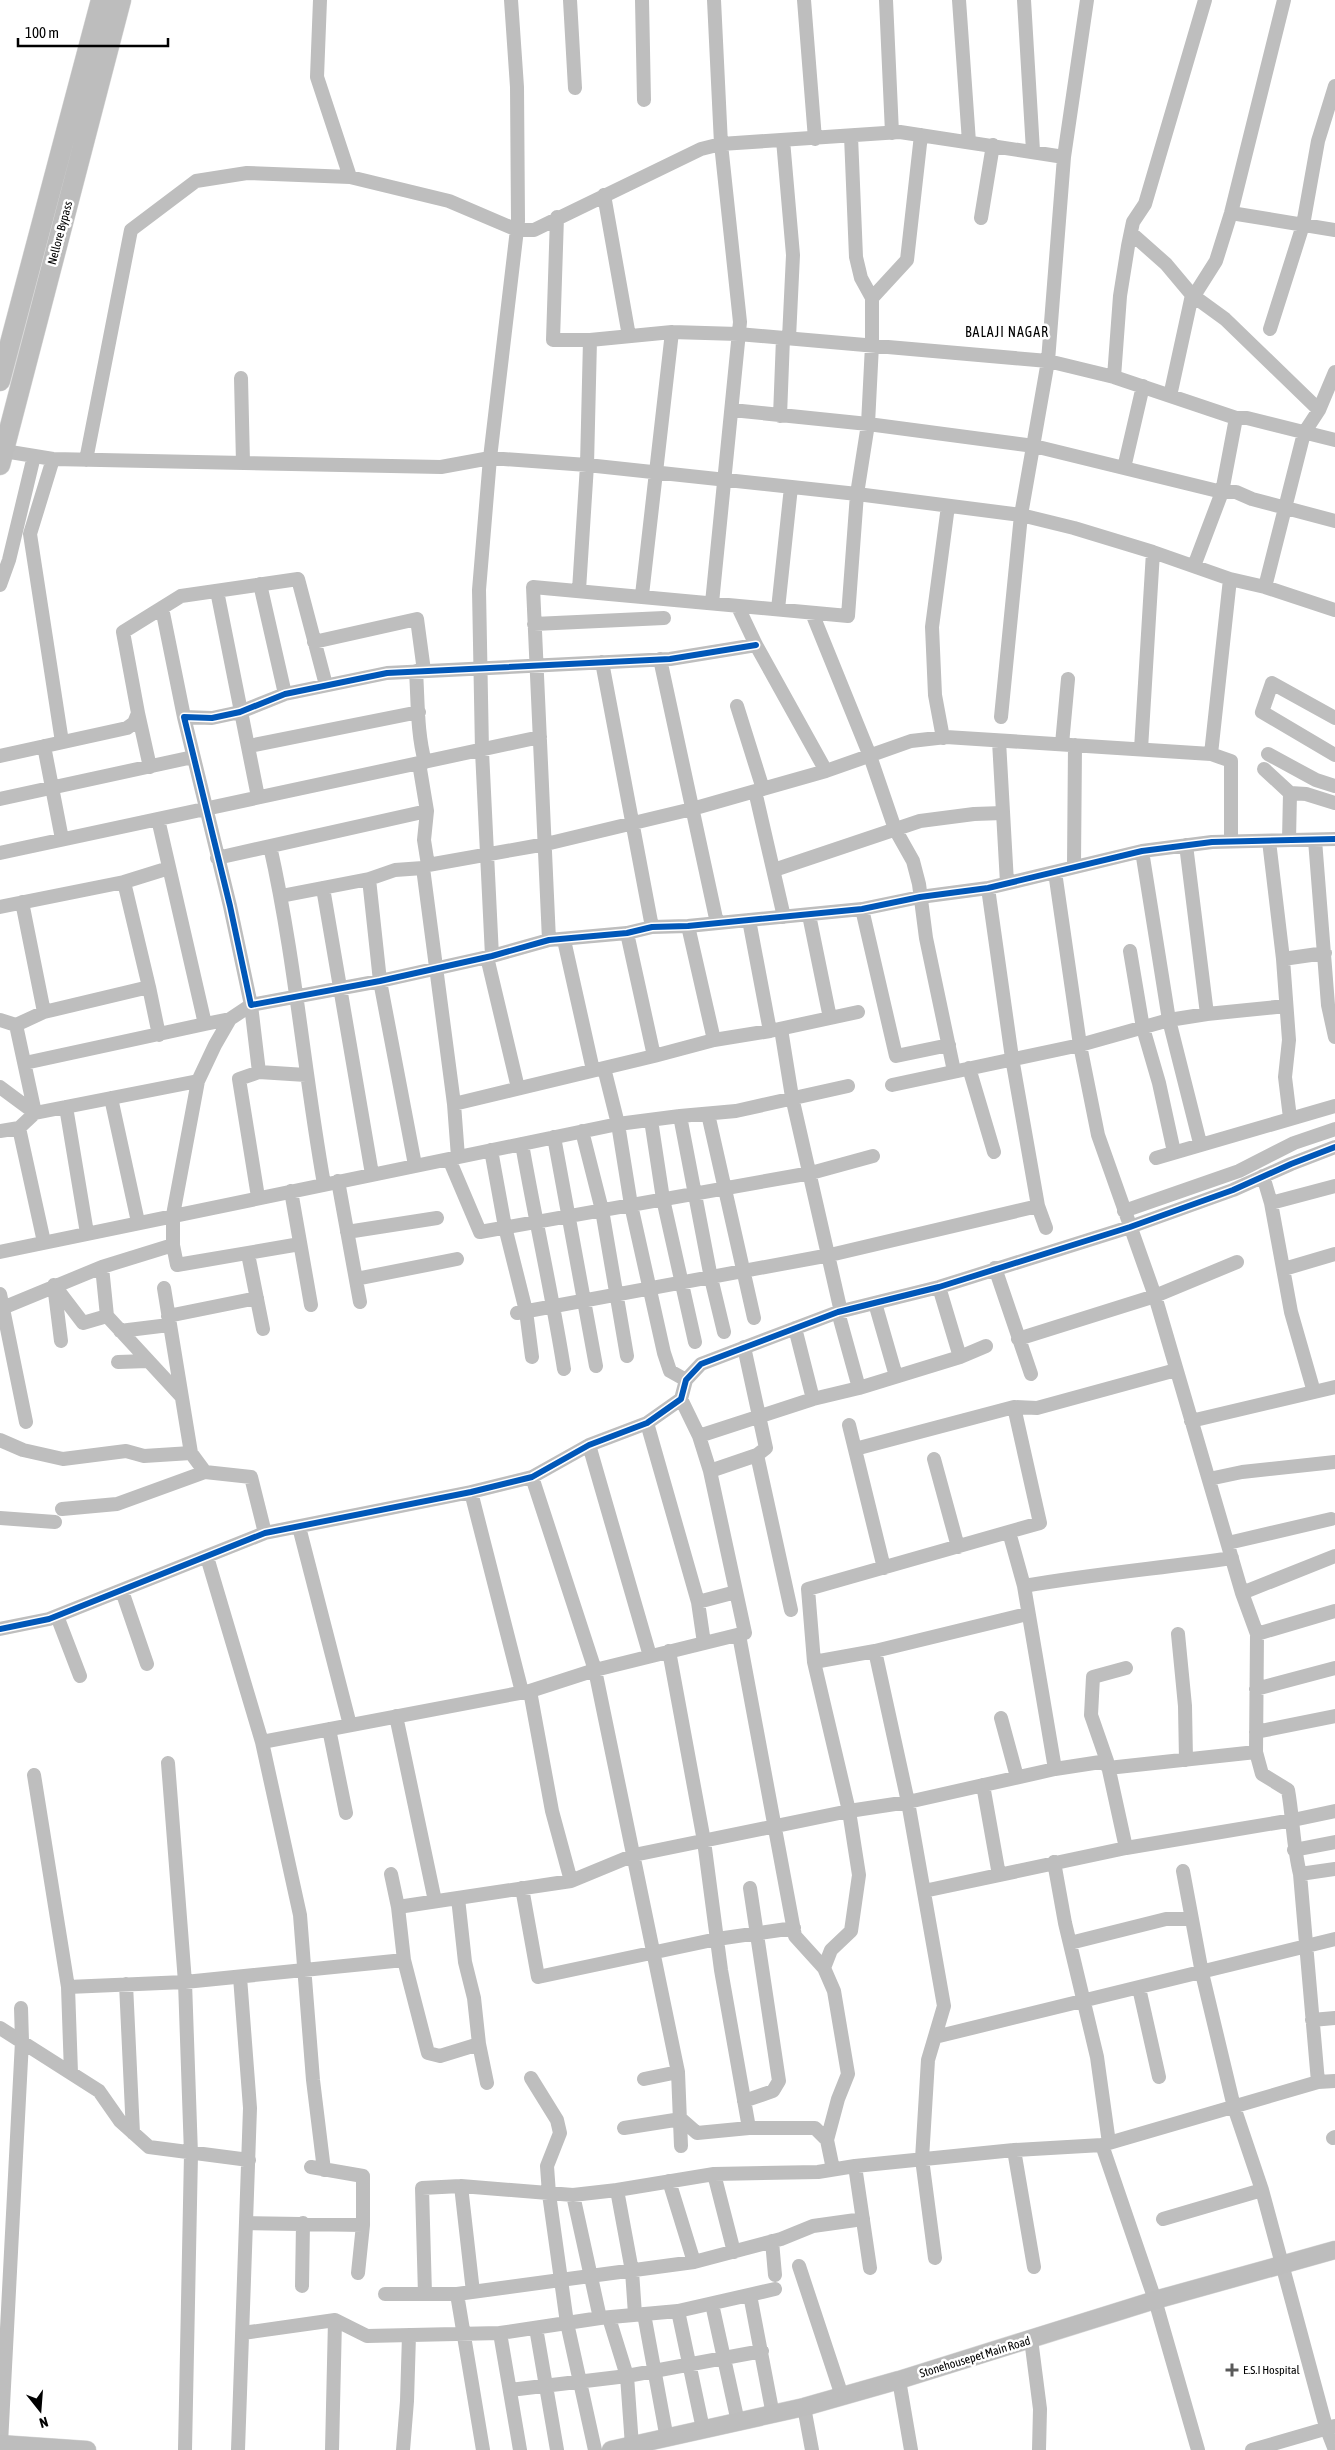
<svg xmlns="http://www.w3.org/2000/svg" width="1335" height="2450" font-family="'Asap Condensed',sans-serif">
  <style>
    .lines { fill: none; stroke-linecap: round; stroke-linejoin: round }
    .major-casing { stroke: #dbdbdb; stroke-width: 19 }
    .highway-casing { stroke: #dbdbdb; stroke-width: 21 }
    .minor { stroke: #bebebe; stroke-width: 14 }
    .major { stroke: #bdbdbd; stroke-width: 18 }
    .highway { stroke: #bdbdbd; stroke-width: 20 }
    .cycleway-casing { stroke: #fff; stroke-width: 9 }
    .cycleway { stroke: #0057b8; stroke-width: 6 }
    .poi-dot { fill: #595959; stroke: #fff; stroke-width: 2 }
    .labels { text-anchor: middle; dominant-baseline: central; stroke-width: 5; stroke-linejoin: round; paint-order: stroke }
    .street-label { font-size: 12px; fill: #000; stroke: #fff }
    .poi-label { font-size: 12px; fill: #000; stroke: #fff; text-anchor: start }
    .neighbourhood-label { font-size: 14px; letter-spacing: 1px; fill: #000; stroke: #fff }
  </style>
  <rect width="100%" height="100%" fill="#fff"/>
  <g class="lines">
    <g class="major-casing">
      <path id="major" d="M 0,2444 L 87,2450
        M 611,2450 L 804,2407 L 899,2380 L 1155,2300 L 1335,2250"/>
    </g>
    <g class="highway-casing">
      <path id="highway" d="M 0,381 L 101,0
        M 0,465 L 121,0"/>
    </g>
    <path class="minor" d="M 320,0 L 317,77 L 350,177
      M 570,0 L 575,88
      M 642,0 L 644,100
      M 804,0 L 815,139
      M 886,0 L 892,133
      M 959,0 L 969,142
      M 1024,0 L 1033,151
      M 783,140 L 793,255 L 789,338
      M 604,195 L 629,336
      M 1231,213 L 1335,230
      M 557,217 L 553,340 L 590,340 L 672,332 L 738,334 L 1048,361 L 1114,377 L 1236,418 L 1247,418 L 1335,440
      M 981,218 L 993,145
      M 1131,233 L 1166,264 L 1192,295 L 1225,319 L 1319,410
      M 872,298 L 907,260 L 921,135
      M 1270,329 L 1303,225 L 1318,141 L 1335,86
      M 1114,377 L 1120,296 L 1128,246 L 1133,222 L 1145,204 L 1205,0
      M 241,378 L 243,463
      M 1170,396 L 1192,295 L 1197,291 L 1216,261 L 1231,213 L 1284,0
      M 732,410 L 868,424 L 1034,446 L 1222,492 L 1236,492 L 1252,499 L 1335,521
      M 780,416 L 783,338
      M 4,451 L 53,459 L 441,467 L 490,458 L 587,465 L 857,494 L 1021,515 L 1074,528 L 1153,552 L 1230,579 L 1265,587 L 1335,610
      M 53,459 L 30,534 L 62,742
      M 86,460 L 131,230 L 196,181 L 247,173 L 350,177 L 449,201 L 517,230 L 534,230 L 701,149 L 721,144 L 900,132 L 1064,157
      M 1124,468 L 1143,386
      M 1194,566 L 1222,492 L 1236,418
      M 260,584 L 285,694
      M 0,585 L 9,560 L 34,456
      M 1265,587 L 1304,433 L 1319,410 L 1335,372
      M 579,590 L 587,465 L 590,340
      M 217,591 L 258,797
      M 642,595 L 672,332
      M 712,603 L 740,322 L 721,144 L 714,0
      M 738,607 L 756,645 L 826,771
      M 162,608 L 184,717
      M 778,609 L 791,487
      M 812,613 L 870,756 L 895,829 L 913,861 L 919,884 L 926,938 L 954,1071
      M 534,624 L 664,618
      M 314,642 L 417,619 L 424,671
      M 756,645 L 670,659 L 387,673 L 285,694 L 240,712 L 212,718 L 184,717 L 230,906 L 251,1005 L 380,981 L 492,956 L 549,940 L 627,933 L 652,927 L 688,926 L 862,909 L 920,897 L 988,888 L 1142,851 L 1212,842 L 1335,839
      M 660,659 L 717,923
      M 602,662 L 652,927
      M 416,671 C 418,702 417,733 425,762
      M 737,706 L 763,789
      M 138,713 L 150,767
      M 1001,717 L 1021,515 L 1048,361 L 1064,157 L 1087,0
      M 1335,718 L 1272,683 L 1262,712 L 1335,755
      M 943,738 L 935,695 L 932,627 L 948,506
      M 999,741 L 1007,883
      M 1062,744 L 1068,679
      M 44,746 L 62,839
      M 249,746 L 419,712
      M 1141,749 L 1153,552
      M 1211,754 L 1230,579
      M 1268,754 L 1316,780 L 1335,786
      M 0,756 L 127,728 L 134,723 L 138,713 L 123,632 L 181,596 L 298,579 L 326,685
      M 419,763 L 427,811 L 424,840 L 428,865
      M 1264,769 L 1290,793 L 1306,794 L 1335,803
      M 755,791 L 784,917
      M 0,799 L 193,757
      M 1289,840 L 1290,793
      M 1315,840 L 1328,1005 L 1335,1037
      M 1269,841 L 1283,959 L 1289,1040 L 1285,1077 L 1290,1118
      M 1186,845 L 1207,1014
      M 270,846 C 295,957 304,1072 324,1184
      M 1142,851 L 1169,1020 L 1200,1143
      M 0,853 L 540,737
      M 217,858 L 427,811
      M 1074,866 L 1075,745
      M 169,868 L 124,882 L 149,987 L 44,1012 L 16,1025 L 35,1113 L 198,1081
      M 423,868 L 454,1104 L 458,1157
      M 774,870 L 920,821 L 974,814 L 1003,813
      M 1055,872 L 1080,1045 L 1098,1135 L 1155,1296 L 1242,1593 L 1257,1634 L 1256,1752 L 1262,1774 L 1288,1790 C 1293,1818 1293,1846 1300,1874 L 1318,2082
      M 369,879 L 380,981 L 415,1165
      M 323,888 L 372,1174
      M 988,888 L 1012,1058 L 1038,1206 L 1046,1228
      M 281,896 L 369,879 L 395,870 L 423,868 L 428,865 L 546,844 L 692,809 L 826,771 L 911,741 L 946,737 L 1211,754 L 1231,761 L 1231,840
      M 22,902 L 44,1012
      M 0,907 L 124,882
      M 862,909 L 896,1056 L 949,1045
      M 809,915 L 830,1018
      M 749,920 L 770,1031
      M 688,926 L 714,1040
      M 627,933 L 654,1056
      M 549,940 L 533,587 L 848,616 L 857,494 L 868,424 L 872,345 L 872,298 L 861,278 L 856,257 L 851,136
      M 564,940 L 593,1070
      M 1130,951 L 1143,1028 L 1159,1083 L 1174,1152
      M 492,956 L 482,751 L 479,590 L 490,458 L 518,221 L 517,87 L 511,0
      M 487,957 L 518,1088
      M 1283,959 L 1325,953
      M 149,987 L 159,1035
      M 230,1019 L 215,1045 L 198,1081 L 173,1215 L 173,1245 L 177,1265 L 300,1244
      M 0,1020 L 16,1025
      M 205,1024 L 230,1019 L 251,1005 L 259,1072 L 239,1079 L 258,1197
      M 781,1029 L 792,1097 L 841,1312
      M 25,1063 L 205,1024 L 158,819
      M 604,1068 L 618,1124 L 631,1205 L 664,1353 L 670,1371 L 686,1380
      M 969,1068 L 994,1152
      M 259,1072 L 306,1075
      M 892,1085 L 1080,1045 L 1169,1020 L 1207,1014 L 1286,1006
      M 0,1087 L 35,1113 L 19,1128 L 44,1242
      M 111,1098 L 138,1222
      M 454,1104 L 654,1056 L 714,1040 L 770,1031 L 858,1012
      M 66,1107 L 87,1233
      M 708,1114 L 754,1318
      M 680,1116 L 711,1278 L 724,1332
      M 651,1120 L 663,1199 L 695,1342
      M 0,1131 L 19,1128
      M 582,1131 L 602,1210 L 627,1356
      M 554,1137 L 596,1366
      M 522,1144 C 535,1219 552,1293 564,1369
      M 491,1150 L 505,1227 L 526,1311 L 532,1357
      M 1156,1158 L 1335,1106
      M 449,1159 L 480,1232 L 811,1173 L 873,1156
      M 1263,1176 L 1271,1203 L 1291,1312 L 1314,1392
      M 338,1181 L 360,1302
      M 291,1191 L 311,1305
      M 1271,1203 L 1335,1186
      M 1124,1211 L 1239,1171 L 1294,1143 L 1335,1129
      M 347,1232 L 437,1218
      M 0,1252 L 618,1124 L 680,1116 L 736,1111 L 848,1086
      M 248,1254 L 263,1329
      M 102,1267 L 107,1316 L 180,1395
      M 995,1268 L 1031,1374
      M 1284,1269 L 1335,1254
      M 356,1279 L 457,1259
      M 939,1287 L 960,1357
      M 164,1288 L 191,1453 L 205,1472
      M 0,1294 L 26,1422
      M 875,1303 L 896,1376
      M 0,1309 L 102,1267 L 173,1245
      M 838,1312 L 859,1388
      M 517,1313 L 830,1255 L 1038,1206
      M 168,1316 L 257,1298
      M 795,1328 L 813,1399
      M 120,1331 L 169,1325
      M 1018,1339 L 1155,1296 L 1237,1262
      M 61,1341 L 54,1285 L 83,1323 L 107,1316
      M 118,1362 L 148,1361
      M 1191,1421 L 1335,1387
      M 647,1423 L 698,1602 L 704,1643
      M 849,1425 L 884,1568
      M 699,1436 L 813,1399 L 859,1388 L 960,1357 L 986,1346
      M 0,1440 L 23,1450 L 63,1459 L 126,1451 L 144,1456 L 191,1453
      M 589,1445 L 650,1656
      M 855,1449 L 1014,1407 L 1037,1408 L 1176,1370
      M 757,1455 L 791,1610
      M 934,1459 L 958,1547
      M 710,1471 L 757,1455 L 766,1448 L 744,1347
      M 532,1477 L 595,1670 L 678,2072 L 681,2146
      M 1209,1479 L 1242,1472 L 1335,1462
      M 471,1492 L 522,1692
      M 62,1509 L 117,1504 L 205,1472 L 251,1477 L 265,1533
      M 0,1518 L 55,1522
      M 299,1527 L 350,1725
      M 1009,1532 L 1024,1586 L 1055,1769
      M 1228,1543 L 1331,1519
      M 207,1557 L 262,1742 L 300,1915 L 313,2080 L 324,2170
      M 1024,1586 C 1093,1574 1163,1568 1232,1558
      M 122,1591 L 147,1664
      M 1242,1593 L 1335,1556
      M 698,1602 L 736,1592
      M 57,1616 L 80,1676
      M 0,1629 L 49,1619 L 265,1533 L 471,1492 L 532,1477 L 589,1445 L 647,1423 L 681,1399 L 686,1380 L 701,1364 L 838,1312 L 939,1287 L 1130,1227 L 1233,1190 L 1291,1164 L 1335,1147
      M 1178,1634 L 1185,1706 L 1186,1760
      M 1257,1634 L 1335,1611
      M 739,1635 L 795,1936 L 824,1968 L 834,1991 L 848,2074 L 838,2099 L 827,2140 L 833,2169
      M 669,1651 L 704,1841 L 721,1970 L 749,2128 L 815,2128 L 827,2140
      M 875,1651 L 908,1802 L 944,2006 L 928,2060 L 922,2159 L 935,2258
      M 814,1662 L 875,1651 L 1027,1614
      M 1256,1689 L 1335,1668
      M 530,1691 L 552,1811 L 571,1881
      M 396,1716 L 435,1901
      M 1001,1718 L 1017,1777
      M 329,1729 L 346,1813
      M 1256,1732 L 1335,1716
      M 262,1742 L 530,1691 L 595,1670 L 745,1633 L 710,1471 L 699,1436 L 681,1399
      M 168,1763 L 185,1982 L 191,2154 L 185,2450
      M 1108,1768 L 1256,1752
      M 34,1775 L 68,1987 L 71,2073
      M 983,1785 L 999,1875
      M 1126,1848 L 1107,1761 L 1091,1715 L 1093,1677 L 1126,1668
      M 1294,1850 L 1335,1842
      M 1054,1862 L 1065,1923 L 1097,2057 L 1109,2143
      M 1183,1871 L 1202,1973 L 1234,2107 L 1262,2190 L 1326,2427 L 1335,2450
      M 391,1874 L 398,1907 L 404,1960 L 428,2053 L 440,2056 L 479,2044
      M 1300,1874 L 1335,1869
      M 522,1888 L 538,1977 L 717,1939 L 794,1928
      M 924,1891 L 1126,1848 L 1293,1820 L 1335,1811
      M 458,1898 L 465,1962 L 474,1998 L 479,2044 L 487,2083
      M 398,1907 L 571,1881 L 634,1855 L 849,1811 L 908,1802 L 1055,1769 L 1107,1761
      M 1070,1943 L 1166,1919 L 1192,1919
      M 824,1968 L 831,1950 L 851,1931 L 859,1875 L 849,1811 L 814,1662 L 808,1589 L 1040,1523 L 1014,1407
      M 126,1984 L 133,2133
      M 68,1987 L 185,1982 L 404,1960
      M 1139,1988 L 1159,2077
      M 1312,2020 L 1335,2018
      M 0,2028 L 99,2091 L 120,2121 L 149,2147 L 249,2160
      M 935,2037 L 1335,1939
      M 531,2078 L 557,2120 L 560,2133 L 547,2166 L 549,2194 L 567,2323 L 595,2450
      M 644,2079 L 678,2072
      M 744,2101 L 773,2091 L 779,2081 L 750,1888
      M 624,2128 L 681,2119 L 697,2133 L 749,2128
      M 1333,2138 L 1335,2137
      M 1102,2145 L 1155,2300 L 1198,2450
      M 1014,2150 L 1034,2267
      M 855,2166 L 870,2268
      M 311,2167 L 363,2176 L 363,2225 L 358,2273
      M 714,2174 L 734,2252
      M 669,2181 L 694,2262
      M 461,2186 L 473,2292
      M 617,2190 L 632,2271 L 635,2314
      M 573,2195 L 600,2318
      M 1163,2219 L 1262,2190
      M 246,2223 L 363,2225
      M 772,2241 L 775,2275
      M 799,2266 L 842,2396
      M 302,2286 L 303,2223
      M 385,2294 L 457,2294 L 694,2262 L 781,2239 L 813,2226 L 863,2219
      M 425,2294 L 422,2188 L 461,2186 L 573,2195 L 617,2190 L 714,2174 L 818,2172 L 855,2166 L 1014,2150 L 1102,2145 L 1318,2082 L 1335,2081
      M 457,2294 L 483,2450
      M 750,2295 L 773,2415
      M 712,2304 L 738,2422
      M 678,2311 L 703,2429
      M 644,2314 L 667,2439
      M 609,2318 L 627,2376 L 632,2446
      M 536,2328 L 557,2450
      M 243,2333 L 335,2320 L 367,2336 L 500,2333 L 600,2318 L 678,2311 L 775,2289
      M 500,2333 L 520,2450
      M 1031,2339 L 1040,2409 L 1039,2450
      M 899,2380 L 911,2450
      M 510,2390 L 627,2376 L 762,2351
      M 804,2407 L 812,2450
      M 1,2444 L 22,2041 L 21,2008
      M 238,2450 L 250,2108 L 240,1977
      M 332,2450 L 335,2320
      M 403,2450 L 407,2401 L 409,2335
      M 1252,2450 L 1335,2426"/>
    <use href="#major" class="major"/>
    <use href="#highway" class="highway"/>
    <g class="cycleway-casing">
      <path id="cycleway" d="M 756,645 L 670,659 L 387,673 L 285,694 L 240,712 L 212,718 L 184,717 L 230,906 L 251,1005 L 380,981 L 492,956 L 549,940 L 627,933 L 652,927 L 688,926 L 862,909 L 920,897 L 988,888 L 1142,851 L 1212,842 L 1335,839
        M 0,1629 L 49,1619 L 265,1533 L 471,1492 L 532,1477 L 589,1445 L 647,1423 L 681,1399 L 686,1380 L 701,1364 L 838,1312 L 939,1287 L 1130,1227 L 1233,1190 L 1291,1164 L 1335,1147"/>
    </g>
    <use href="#cycleway" class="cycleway"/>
  </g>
  <path class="poi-dot" d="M1229.5 2362.5h5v5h5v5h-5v5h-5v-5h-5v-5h5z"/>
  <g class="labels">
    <g class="street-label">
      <text transform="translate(60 233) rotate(-75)">Nellore Bypass</text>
      <text transform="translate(975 2357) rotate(-17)">Stonehousepet Main Road</text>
    </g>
    <g class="poi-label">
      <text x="1243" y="2370">E.S.I Hospital</text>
    </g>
    <g class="neighbourhood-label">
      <text x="1007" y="332">BALAJI NAGAR</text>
    </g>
  </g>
  <g transform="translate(40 2410) rotate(163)" stroke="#ffffff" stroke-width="4" paint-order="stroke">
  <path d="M0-4L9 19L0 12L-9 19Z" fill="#000000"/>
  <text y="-8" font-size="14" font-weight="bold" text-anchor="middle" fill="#000000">N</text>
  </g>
  <path d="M18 38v8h150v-8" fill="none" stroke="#000000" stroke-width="2.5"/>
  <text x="25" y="38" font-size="15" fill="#000000" stroke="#ffffff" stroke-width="4" paint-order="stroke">100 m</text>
</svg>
